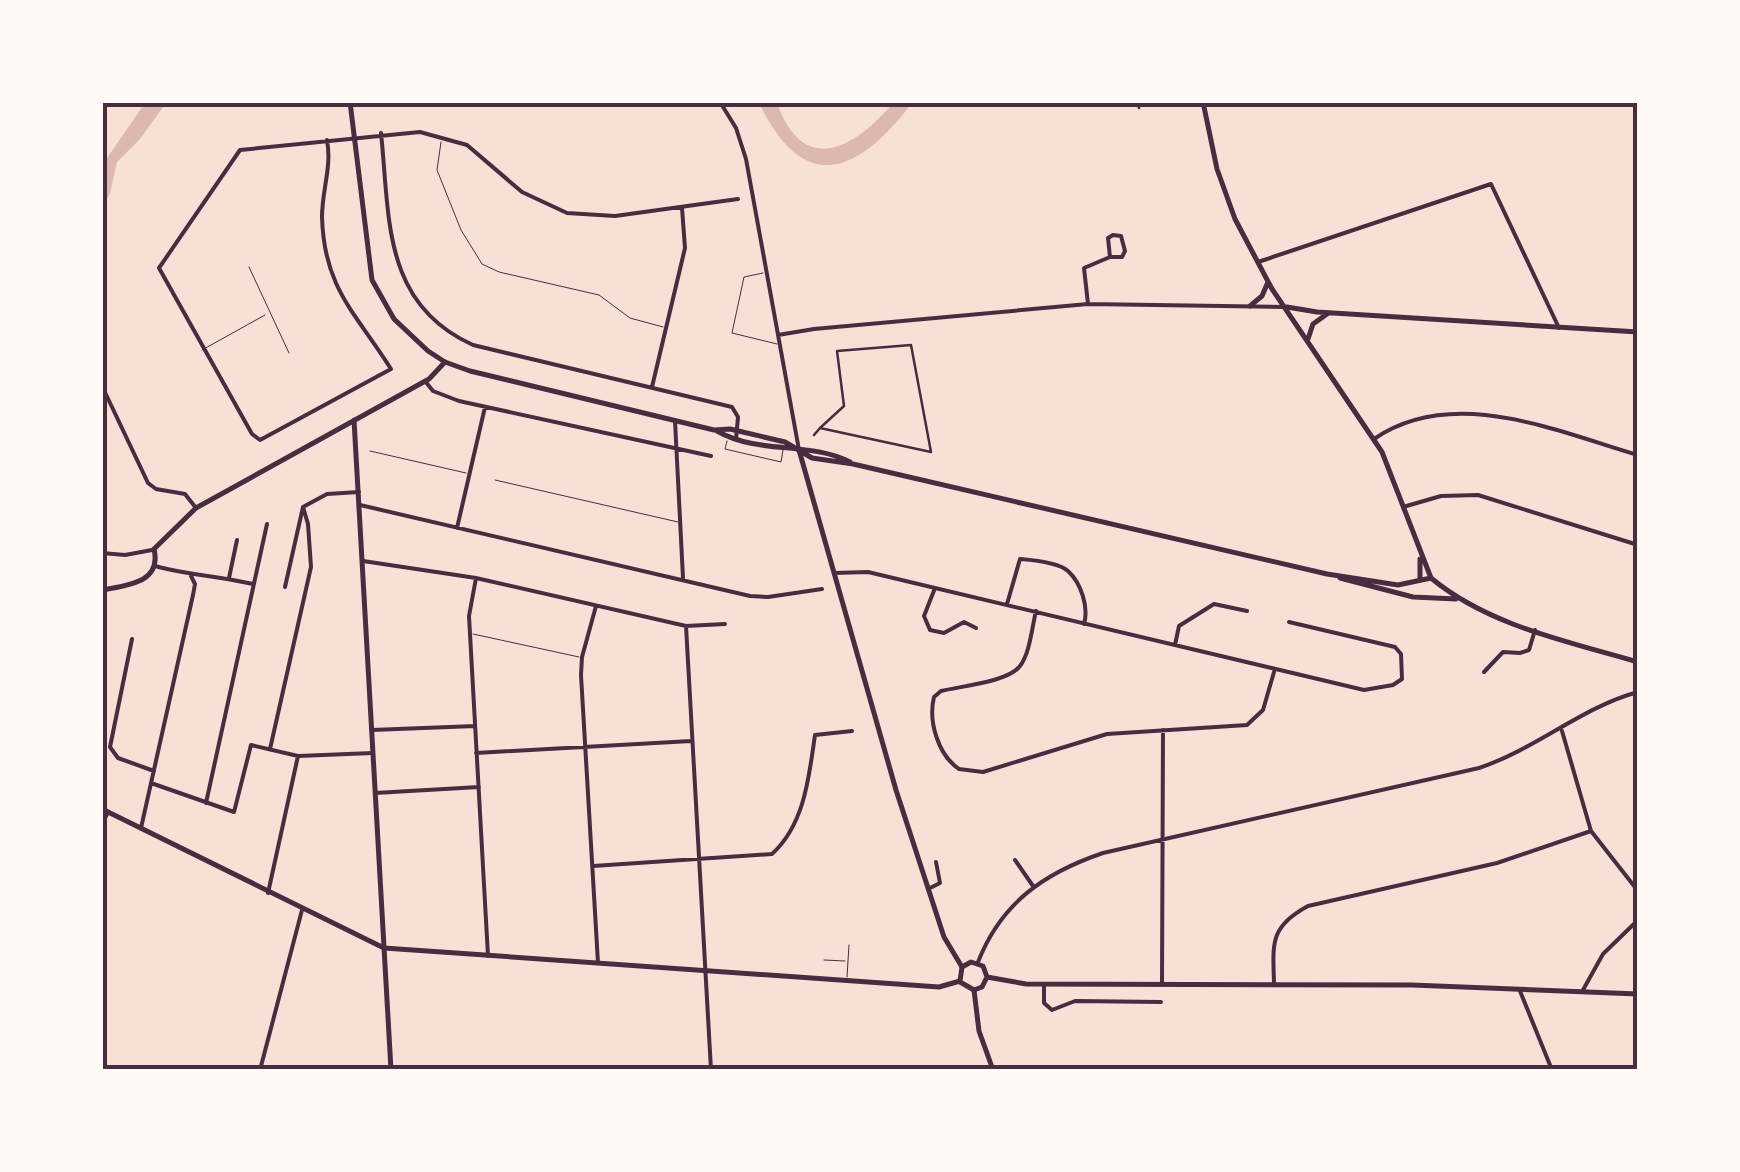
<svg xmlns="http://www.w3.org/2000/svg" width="1740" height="1172" font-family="'Varela Round',sans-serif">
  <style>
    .water { fill: #dcb8b0 }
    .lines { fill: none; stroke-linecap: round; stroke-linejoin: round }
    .service { stroke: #4a2c40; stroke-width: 1 }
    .pedestrian { stroke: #4a2c40; stroke-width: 2.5 }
    .minor { stroke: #4a2c40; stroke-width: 4 }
    .tertiary { stroke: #4a2c40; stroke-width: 5 }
    .secondary { stroke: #4a2c40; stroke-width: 5 }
    .primary { stroke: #4a2c40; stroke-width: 5 }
    .neatline { fill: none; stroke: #4a2c40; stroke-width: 4 }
  </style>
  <rect width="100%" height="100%" fill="#f7e1d7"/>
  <path class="water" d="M 145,103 L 166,103 L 140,139 L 117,162 L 110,193 L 103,207 L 103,164 Z
    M 759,103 L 777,103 C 804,178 855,148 893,103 L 912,103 C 857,175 804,196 759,103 Z"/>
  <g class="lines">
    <path class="service" d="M 441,142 L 437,170 L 461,230 L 482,264 L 499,272 L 599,295 L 630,318 L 663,327
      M 249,267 L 289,353
      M 763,273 L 744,277 L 732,333 L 777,344
      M 202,350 L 265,315
      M 727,441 L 725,449 L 781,462 L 783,450
      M 370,451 L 466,473
      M 495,480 L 678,522
      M 473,634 L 579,657
      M 824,960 L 845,961
      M 847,977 L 849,945"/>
    <path class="pedestrian" d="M 1138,102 L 1139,108
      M 814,435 L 820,428 L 931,452 L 911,345 L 837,351 L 844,406 L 820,428"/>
    <path class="minor" d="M 720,102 L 736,128 L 746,159 L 799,450
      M 381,133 C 390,218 382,304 473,345 L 732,407 L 738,417 L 736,439
      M 327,140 C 332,167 322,190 322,217 C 324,289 356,313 391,369 L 260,440 L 252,434 L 159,268 L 240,150 L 420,132 L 467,145 L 522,192 L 567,213 L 615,216 L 738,199
      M 1258,262 L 1491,184 L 1559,328
      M 1088,304 L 1084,268 L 1110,257 L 1122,257 L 1125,251 L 1121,236 L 1113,235 L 1108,238 L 1110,257
      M 778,335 L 814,329 L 1088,304 L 1284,307
      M 425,381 L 433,391 L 459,401 L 711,456
      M 102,386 L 148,483 L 156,489 L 185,494 L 196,508
      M 652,387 L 685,248 L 682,208
      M 675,421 L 683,578
      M 1374,439 C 1453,385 1556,431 1638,455
      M 360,505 L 750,596 L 768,597 L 822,589
      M 1403,507 L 1441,496 L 1478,495 L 1638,545
      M 457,528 L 485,407
      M 102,553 L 125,555 L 152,550
      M 363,561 L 476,578 L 686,626 L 725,624
      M 155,566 C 188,575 219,576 253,584
      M 834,573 L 868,572 L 1364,690 L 1393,685 L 1402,679 L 1401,654 L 1395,647 L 1289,622
      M 229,578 L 237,540
      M 476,578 L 469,616 L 488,956
      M 285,587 L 303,507 L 327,494 L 359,492
      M 935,588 L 924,616 L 930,630 L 944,633 L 964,622 L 976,628
      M 1007,604 L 1020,559 C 1032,560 1058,562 1068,571 C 1081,583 1089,607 1084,624
      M 596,606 L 582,657 L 581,675 L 598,963
      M 1036,611 C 1032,627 1030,653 1020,666 C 1008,682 961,686 941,691 L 934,697 C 928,721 938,755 959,769 L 983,772 L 1107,734 L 1247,725 L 1263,710 L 1274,672
      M 686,626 L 711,1070
      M 132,639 L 110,747 L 118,758 L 154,771
      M 1175,645 L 1179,626 L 1214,604 L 1247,611
      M 1484,672 L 1503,652 L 1520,653 L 1529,650 L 1535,630
      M 372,730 L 475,726
      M 1562,731 L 1591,831 L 1638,891
      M 270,749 L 311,567 L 308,524 L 303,507
      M 476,753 L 691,741
      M 151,783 L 234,812 L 251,745 L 298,756 L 373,753
      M 375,793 L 479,787
      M 206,803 L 267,524
      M 102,824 L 108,812
      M 141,828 L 193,595 L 195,584 L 191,576
      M 1015,860 L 1033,886
      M 593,866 L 772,854 C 805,824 809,776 815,735 L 852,731
      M 928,889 L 940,883 L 936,862
      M 268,893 L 298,756
      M 978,962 C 1001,903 1044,873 1103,853 L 1479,768 C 1536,749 1582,707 1638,692
      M 1274,983 C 1273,944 1269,927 1308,906 L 1497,863 L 1591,831
      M 1044,984 L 1044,1003 L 1052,1010 L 1075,1001 L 1161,1002
      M 1162,984 L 1163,730
      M 1583,990 L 1603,954 L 1638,920
      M 1520,991 L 1552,1070
      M 260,1070 L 302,910"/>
    <path class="tertiary" d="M 1203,102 L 1217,169 L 1235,219 L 1272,289 L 1382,452 L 1431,578
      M 1250,306 L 1262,296 L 1268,282
      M 1287,307 L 1317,312 L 1638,332
      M 1308,339 L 1313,324 L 1327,314
      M 354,420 L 391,1070
      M 799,450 L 896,790 L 944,937 L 962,967
      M 1420,559 L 1420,580
      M 102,590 C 127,585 162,583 154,549 L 196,508 L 429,379 L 445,362
      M 974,990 L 979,1031 L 993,1070"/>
    <path class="secondary" d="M 102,809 L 384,948 L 939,987 L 960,981
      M 987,977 L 1026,984 L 1412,985 L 1638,994
      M 960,981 L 962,967 L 971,962 L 983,966 L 987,977
      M 960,982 L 974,990 L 982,987 L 987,977"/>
    <path class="primary" d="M 350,102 L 372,280 L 394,319 L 428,351 L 445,362 L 470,371 L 714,430 L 730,429 L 785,442 L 812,458 L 853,464 L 1327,574 L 1398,585 L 1431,578 C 1489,626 1567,641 1638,662
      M 717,431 C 759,455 809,441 850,462
      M 1340,578 L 1413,597 L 1456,599"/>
  </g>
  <rect width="1740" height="1172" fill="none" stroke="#fffaf5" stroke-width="210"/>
  <rect x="105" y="105" width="1530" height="962" class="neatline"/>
</svg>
